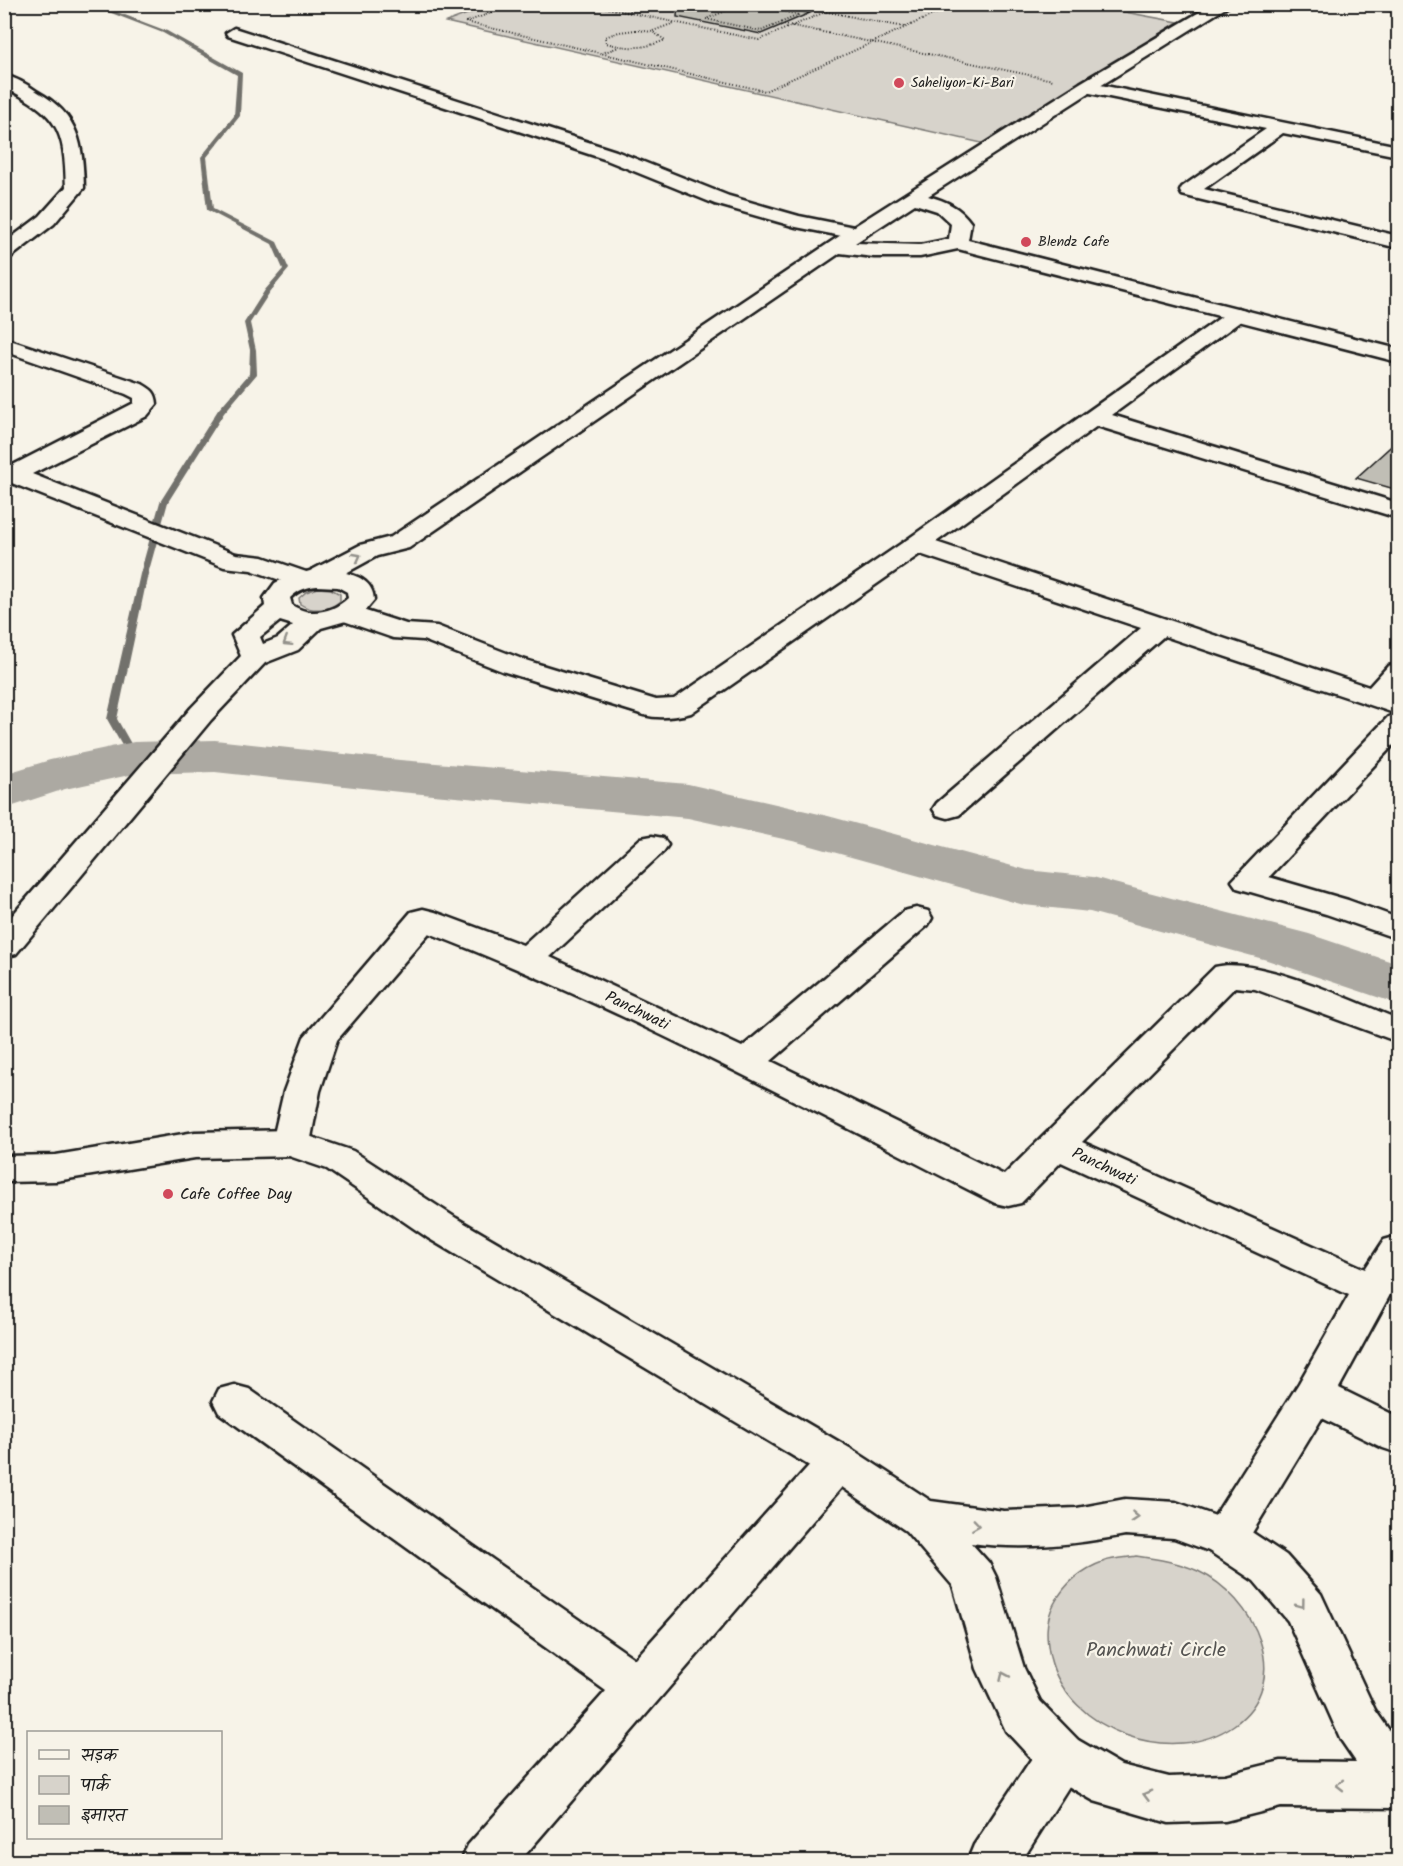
<svg xmlns="http://www.w3.org/2000/svg" width="1403" height="1866" font-family="Kalam,'Playpen Sans Deva',sans-serif">
  <style>
    .green { fill: #d7d3cb; stroke: #7a7874; stroke-width: 1.5 }
    .lines { fill: none; stroke-linecap: round; stroke-linejoin: round }
    .stream { fill: #72716c; fill-rule: evenodd }
    .river { fill: #aca9a2; fill-rule: evenodd }
    .building { fill: #c0beb5; stroke: #1c1c1c; stroke-width: 1.5 }
    .street-casing { stroke: #1c1c1c; stroke-width: 5 }
    .secondary-casing { stroke: #1c1c1c; stroke-width: 5 }
    .path { stroke: #1c1c1c; stroke-width: 2; stroke-dasharray: 1 2; stroke-linecap: butt }
    .street { fill: #f7f3e8; fill-rule: evenodd }
    .secondary { fill: #f7f3e8; fill-rule: evenodd }
    .oneway { stroke: #94928c }
    .poi-dot { fill: #d1495b; stroke: #f7f3e8; stroke-width: 2 }
    .labels { text-anchor: middle; dominant-baseline: central; stroke-width: 4.5; stroke-linejoin: round; paint-order: stroke }
    .far-poi-label { font-size: 14px; fill: #1c1c1c; stroke: #f7f3e8; text-anchor: start }
    .street-label { font-size: 16px; fill: #1c1c1c; stroke: #f7f3e8 }
    .poi-label { font-size: 16px; fill: #1c1c1c; stroke: #f7f3e8; text-anchor: start }
    .near-park-label { font-size: 20px; fill: #545351; stroke: #f7f3e8 }
  </style>
  <rect width="100%" height="100%" fill="#f7f3e8"/>
  <filter id="ink" filterUnits="userSpaceOnUse"><feTurbulence type="fractalNoise" baseFrequency=".0167" numOctaves="2"/><feDisplacementMap in="SourceGraphic" scale="12" xChannelSelector="R" yChannelSelector="G"/><feConvolveMatrix kernelMatrix="1 2 1 2 8 2 1 2 1" color-interpolation-filters="sRGB"/></filter>
  <g filter="url(#ink)">
    <path class="green" d="M 494,4 L 1082,4 L 1178,22 L 986,144 L 446,22 Z
      M 318,588 L 331,589 L 340,594 L 340,601 C 329,611 312,612 300,604 L 299,598 L 306,592 Z
      M 1136,1556 C 1157,1559 1178,1562 1198,1571 C 1254,1597 1296,1681 1234,1725 C 1173,1768 1068,1732 1050,1657 C 1046,1638 1045,1621 1054,1604 C 1065,1583 1082,1569 1105,1561 C 1114,1558 1126,1558 1136,1556 Z"/>
    <g class="lines">
      <path class="stream" d="M 88,4 L 96,4 L 167,31 L 242,73 L 240,116 L 207,157 L 213,209 L 277,242 L 289,269 L 270,292 L 250,323 L 256,350 L 257,374 L 224,413 L 168,502 L 148,574 L 117,719 L 139,758 L 134,761 L 129,758 L 107,719 L 140,574 L 160,502 L 218,410 L 249,374 L 250,350 L 244,323 L 265,290 L 283,269 L 272,244 L 207,210 L 201,157 L 234,116 L 237,75 L 163,33 Z"/>
      <path class="river" d="M 215,740 L 400,760 L 688,784 L 828,816 L 1027,870 L 1093,877 L 1114,883 L 1309,934 L 1398,964 L 1398,1004 L 1267,960 L 1090,912 L 1024,905 L 797,842 L 688,818 L 400,792 L 215,772 L 134,774 L 65,789 L 4,809 L 4,774 L 50,760 L 134,742 Z"/>
    </g>
    <path class="building" d="M 678,4 L 766,4 L 810,13 L 761,34 L 677,17 Z
      M 1398,440 L 1398,490 L 1356,478 Z"/>
    <g class="lines">
      <g class="street-casing">
        <path id="street" d="M 1375,4 L 1398,4 L 1398,11 L 1377,7 Z
          M 234,28 L 616,151 L 729,196 L 799,216 L 864,229 L 867,233 L 864,237 L 857,239 L 796,227 L 715,204 L 604,159 L 228,36 L 226,33 Z
          M 4,75 C 16,78 28,85 38,92 C 79,115 83,144 84,188 L 54,224 L 11,257 L 4,259 L 4,243 L 40,216 L 66,187 C 65,128 57,114 4,87 Z
          M 1086,82 L 1398,146 L 1398,156 L 1283,133 L 1204,189 L 1398,236 L 1398,248 L 1182,195 L 1180,191 L 1182,187 L 1266,129 L 1080,91 L 1078,87 Z
          M 1238,308 L 1245,310 L 1249,314 L 1245,318 L 1112,415 L 1398,503 L 1398,518 L 1097,426 L 936,542 L 1369,687 L 1388,666 L 1398,664 L 1398,688 L 1393,695 L 1398,697 L 1398,740 L 1269,877 L 1348,900 L 1398,918 L 1398,939 L 1326,914 L 1237,888 L 1232,881 L 1388,717 L 1397,714 L 1164,636 L 959,815 L 948,818 L 937,815 L 933,809 L 937,803 L 1141,628 L 920,554 L 691,713 C 676,717 659,719 644,715 L 502,671 L 423,640 L 393,638 L 338,619 L 334,613 L 338,607 L 347,605 L 406,624 L 437,626 L 522,659 L 656,700 L 674,699 L 908,539 L 1231,310 Z
          M 4,338 L 142,384 C 152,390 156,392 157,404 L 147,416 L 32,474 L 236,554 L 263,557 L 312,574 L 316,580 L 312,586 L 303,588 L 251,570 L 224,567 L 4,480 L 4,464 L 11,466 L 134,403 L 134,398 L 126,394 L 4,351 Z
          M 652,836 L 663,838 L 668,845 L 663,852 L 550,957 L 742,1047 L 904,911 L 916,908 L 928,911 L 932,918 L 928,925 L 771,1061 L 1004,1175 L 1215,967 C 1259,956 1354,1002 1398,1019 L 1398,1042 L 1255,989 L 1235,987 L 1082,1142 L 1365,1269 L 1384,1240 L 1398,1236 L 1398,1280 L 1339,1388 L 1398,1417 L 1398,1453 L 1383,1448 L 1322,1418 L 1241,1551 L 1225,1557 L 1209,1551 L 1203,1538 L 1209,1525 L 1299,1383 L 1349,1295 L 1061,1162 L 1021,1203 L 1008,1206 L 995,1203 C 808,1109 623,1008 429,933 L 337,1040 L 320,1091 L 310,1143 L 304,1152 L 291,1156 L 278,1152 L 272,1143 L 284,1091 L 304,1037 L 411,912 L 423,909 L 435,912 L 523,945 L 641,838 Z
          M 234,1385 L 249,1389 L 635,1659 L 823,1450 L 838,1445 L 853,1450 L 860,1462 L 853,1474 L 519,1862 L 461,1862 L 468,1845 L 606,1691 L 219,1413 L 213,1401 L 219,1389 Z
          M 1061,1734 L 1078,1740 L 1085,1756 L 1078,1772 L 1021,1862 L 967,1862 L 974,1845 L 1044,1740 Z"/>
      </g>
      <g class="secondary-casing">
        <path id="secondary" d="M 1213,4 L 1232,4 L 1092,91 L 928,196 C 946,201 960,207 971,223 L 968,240 L 1398,349 L 1398,362 L 958,249 L 920,257 L 874,257 L 840,253 L 409,548 L 377,556 L 346,573 C 361,577 373,583 374,600 L 363,613 L 353,619 L 321,628 L 298,650 L 265,663 L 211,720 L 16,954 L 4,957 L 4,925 L 191,708 L 241,656 L 232,635 L 265,606 L 264,598 L 275,583 L 285,578 L 310,571 L 360,545 L 391,537 L 850,229 L 1080,83 ZM 915,204 L 937,211 L 951,224 L 949,239 L 920,245 L 855,243 ZM 317,586 L 338,587 L 347,592 L 348,598 C 332,613 309,617 292,605 L 290,598 C 298,590 306,587 317,586 ZM 280,621 L 293,625 L 278,638 L 263,644 L 260,637 Z
          M 291,1130 L 353,1151 L 456,1218 L 853,1450 L 931,1501 L 1004,1511 L 1077,1508 L 1125,1499 L 1176,1502 L 1241,1525 L 1286,1555 L 1321,1594 L 1375,1710 L 1398,1743 L 1398,1808 L 1281,1807 L 1225,1821 L 1169,1823 L 1094,1801 L 1044,1772 L 1006,1731 L 977,1669 L 953,1586 L 906,1531 L 823,1474 L 428,1238 L 327,1169 L 289,1156 L 195,1158 L 56,1181 L 4,1182 L 4,1156 L 56,1155 L 195,1132 ZM 1125,1535 L 1174,1538 L 1209,1551 L 1254,1581 L 1288,1621 L 1341,1740 L 1356,1762 L 1281,1761 L 1225,1775 L 1169,1777 L 1121,1765 L 1078,1740 L 1040,1701 L 1024,1668 L 996,1577 L 989,1563 L 971,1543 C 1023,1550 1073,1545 1125,1535 Z"/>
      </g>
      <path class="path" d="M 588,4 L 759,40 L 825,12
        M 742,4 L 706,19 L 761,31 L 799,15 L 749,4
        M 788,4 L 904,27
        M 946,9 L 956,4
        M 626,12 L 645,4
        M 465,22 L 765,91 L 946,9 L 923,4
        M 466,22 L 516,4
        M 784,24 L 1053,80
        M 636,30 L 653,32 L 665,40 C 645,49 627,49 606,43 L 605,37 L 619,32 Z
        M 653,31 L 674,23
        M 602,53 L 619,47"/>
      <use href="#street" class="street"/>
      <use href="#secondary" class="secondary"/>
    </g>
    <defs><path id="oneway-chevron" d="M-2-3.5L2.5 0L-2 3.5" fill="none" stroke-width="1.6" stroke-linecap="round" stroke-linejoin="round" transform="scale(1.5)"/></defs>
    <g class="oneway">
      <use href="#oneway-chevron" transform="translate(357 557) rotate(-28)"/>
      <use href="#oneway-chevron" transform="translate(287 642) rotate(148)"/>
      <use href="#oneway-chevron" transform="translate(1135 1517) rotate(4)"/>
      <use href="#oneway-chevron" transform="translate(976 1525) rotate(8)"/>
      <use href="#oneway-chevron" transform="translate(1301 1604) rotate(53)"/>
      <use href="#oneway-chevron" transform="translate(1004 1676) rotate(-114)"/>
      <use href="#oneway-chevron" transform="translate(1340 1785) rotate(-180)"/>
      <use href="#oneway-chevron" transform="translate(1147 1795) rotate(-165)"/>
    </g>
  </g>
  <g class="poi-dot">
    <circle cx="899" cy="83" r="6"/>
    <circle cx="1026" cy="242" r="6"/>
    <circle cx="168" cy="1194" r="6"/>
  </g>
  <g class="labels">
    <g class="far-poi-label">
      <text x="911" y="83">Saheliyon-Ki-Bari</text>
      <text x="1038" y="242">Blendz Cafe</text>
    </g>
    <g class="street-label">
      <text transform="translate(637 1011) rotate(26)">Panchwati</text>
      <text transform="translate(1104 1167) rotate(25)">Panchwati</text>
    </g>
    <g class="poi-label">
      <text x="180" y="1194">Cafe Coffee Day</text>
    </g>
    <g class="near-park-label">
      <text x="1156" y="1651">Panchwati Circle</text>
    </g>
  </g>
  <rect width="1403" height="1866" fill="none" stroke="#f7f3e8" stroke-width="24"/>
  <rect x="12" y="12" width="1379" height="1842" fill="none" stroke="#1c1c1c" stroke-width="2" filter="url(#ink)"/>
  <rect x="27" y="1731" width="195" height="108" fill="#f7f3e8" stroke="#9f9d96" stroke-width="1.5"/>
  <rect x="39" y="1750" width="30" height="9" fill="#f7f3e8" stroke="#9f9d96" stroke-width="1.5"/>
  <text x="81" y="1761" font-size="18" fill="#1c1c1c">सड़क</text>
  <rect x="39" y="1776" width="30" height="18" fill="#d7d3cb" stroke="#9f9d96" stroke-width="1.5"/>
  <text x="81" y="1791" font-size="18" fill="#1c1c1c">पार्क</text>
  <rect x="39" y="1806" width="30" height="18" fill="#c0beb5" stroke="#9f9d96" stroke-width="1.5"/>
  <text x="81" y="1821" font-size="18" fill="#1c1c1c">इमारत</text>
</svg>
